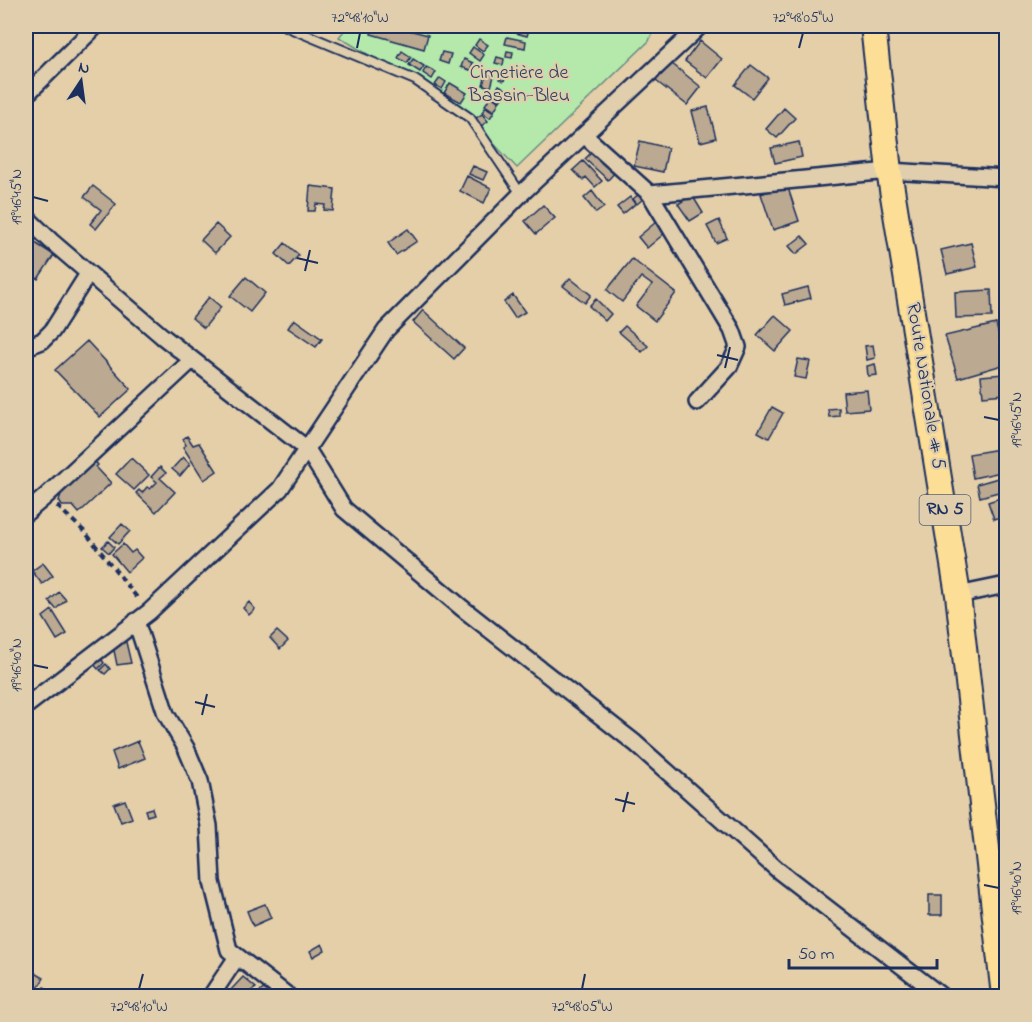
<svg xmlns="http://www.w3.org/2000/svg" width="1032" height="1022" font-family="'Indie Flower',sans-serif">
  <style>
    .green { fill: #b4e9ab; stroke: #688c84; stroke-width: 1.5 }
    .building { fill: #bba991; stroke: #1b2f5e; stroke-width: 1.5 }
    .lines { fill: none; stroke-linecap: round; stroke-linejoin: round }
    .lane-casing { stroke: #1b2f5e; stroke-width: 12 }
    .street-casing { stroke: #1b2f5e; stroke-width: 20 }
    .primary-casing { stroke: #1b2f5e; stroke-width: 28 }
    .path { stroke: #1b2f5e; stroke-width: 4; stroke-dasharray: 6 4.5; stroke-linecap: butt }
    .lane { stroke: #e0ceac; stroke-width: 8 }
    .street { stroke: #e0ceac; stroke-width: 15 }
    .primary { stroke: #fcde96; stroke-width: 24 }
    .ticks { fill: none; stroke: #1b2f5e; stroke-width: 2 }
    .labels { text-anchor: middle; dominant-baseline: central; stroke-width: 4.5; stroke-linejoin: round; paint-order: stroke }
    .shield { fill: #e0ceac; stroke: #565f75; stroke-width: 1.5 }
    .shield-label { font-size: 18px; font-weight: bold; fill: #1b2f5e }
    .park-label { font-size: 20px; fill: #2a4266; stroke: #e0ceac }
    .street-label { font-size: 20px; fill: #1b2f5e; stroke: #e0ceac }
    .neatline { fill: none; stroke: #1b2f5e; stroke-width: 2 }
    .ticks-label { font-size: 15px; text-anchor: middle; fill: #1b2f5e }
  </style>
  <rect width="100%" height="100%" fill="#e4cfa9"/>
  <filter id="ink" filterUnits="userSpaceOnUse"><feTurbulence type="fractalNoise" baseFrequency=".0167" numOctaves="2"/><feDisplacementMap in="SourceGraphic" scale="12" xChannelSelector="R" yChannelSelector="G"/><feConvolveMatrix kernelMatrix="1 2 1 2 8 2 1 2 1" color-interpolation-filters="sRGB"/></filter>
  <g filter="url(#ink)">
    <path class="green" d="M 348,26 L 655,26 L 649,41 L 517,168 L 464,112 L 339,37 Z"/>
    <path class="building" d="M 373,26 L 393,26 L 428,35 L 424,49 L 371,34 Z
      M 419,26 L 440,26 L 439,31 Z
      M 506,26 L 530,26 L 527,36 L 505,30 Z
      M 507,37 L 526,41 L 525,48 L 505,44 Z
      M 479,39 L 488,45 L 483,51 L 475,45 Z
      M 700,41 L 722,59 L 707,78 L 685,61 Z
      M 473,47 L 484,55 L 480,61 L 469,53 Z
      M 402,51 L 411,57 L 407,63 L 398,58 Z
      M 507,51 L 513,52 L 512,58 L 506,57 Z
      M 442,52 L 451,54 L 448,64 L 439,61 Z
      M 497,57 L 504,59 L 503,65 L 495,63 Z
      M 413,59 L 424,66 L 420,72 L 409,65 Z
      M 464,59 L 473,63 L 470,70 L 461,67 Z
      M 671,63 L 701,87 L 687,105 L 656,81 Z
      M 751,65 L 768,78 L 752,98 L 735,85 Z
      M 426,67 L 436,72 L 432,79 L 423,73 Z
      M 501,73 L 506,74 L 504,81 L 499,79 Z
      M 486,74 L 494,76 L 491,87 L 483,85 Z
      M 440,78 L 446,82 L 442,89 L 435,85 Z
      M 450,83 L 467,93 L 461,102 L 444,93 Z
      M 499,85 L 507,90 L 500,101 L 493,96 Z
      M 491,96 L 499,102 L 494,111 L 485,105 Z
      M 486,107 L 494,112 L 490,118 L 482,112 Z
      M 708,107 L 716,138 L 700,142 L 692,111 Z
      M 784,108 L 795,118 L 777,138 L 766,129 Z
      M 482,114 L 488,121 L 481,126 L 475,119 Z
      M 1006,119 L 1006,145 L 1002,144 Z
      M 640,141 L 668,148 L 663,172 L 634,166 Z
      M 799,142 L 802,157 L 775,163 L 771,148 Z
      M 594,150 L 616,171 L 608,180 L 585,159 Z
      M 583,161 L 602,181 L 595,187 L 586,177 L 583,180 L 573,170 Z
      M 473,166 L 487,172 L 483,180 L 469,174 Z
      M 467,176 L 491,188 L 484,203 L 460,191 Z
      M 787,185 L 799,221 L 773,230 L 761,194 Z
      M 93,186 L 116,204 L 96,229 L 90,224 L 101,210 L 84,197 Z
      M 310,186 L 335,189 L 333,211 L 324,210 L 325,205 L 316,204 L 315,211 L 308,211 Z
      M 592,191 L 604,207 L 596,213 L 584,198 Z
      M 639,194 L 643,199 L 637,204 L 633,199 Z
      M 692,195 L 703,213 L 690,221 L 678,204 Z
      M 630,197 L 635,204 L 623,214 L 617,207 Z
      M 543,205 L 555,218 L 536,234 L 525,221 Z
      M 719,220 L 727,238 L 716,243 L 707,226 Z
      M 656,222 L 665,233 L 647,248 L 638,237 Z
      M 216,224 L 230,237 L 215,253 L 201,240 Z
      M 408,229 L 417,241 L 396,255 L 388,243 Z
      M 802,236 L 809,244 L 796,254 L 789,246 Z
      M 32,241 L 54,255 L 38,279 L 26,271 L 26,251 Z
      M 285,243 L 299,255 L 289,266 L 276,254 Z
      M 971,243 L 977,267 L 947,274 L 941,250 Z
      M 632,259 L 676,293 L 655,321 L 636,306 L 652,285 L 641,277 L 622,302 L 607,290 Z
      M 246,277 L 265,293 L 250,312 L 230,296 Z
      M 570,278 L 591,295 L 585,303 L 563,286 Z
      M 808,287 L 811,298 L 785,305 L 782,294 Z
      M 991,290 L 992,317 L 956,318 L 955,292 Z
      M 513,295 L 525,312 L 515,318 L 504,302 Z
      M 209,297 L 221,307 L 204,328 L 192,318 Z
      M 596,299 L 611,314 L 605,321 L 589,306 Z
      M 423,310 L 464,348 L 454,359 L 413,322 Z
      M 775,315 L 793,331 L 775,351 L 757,335 Z
      M 294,319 L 322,339 L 316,347 L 288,328 Z
      M 996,324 L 1006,364 L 958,378 L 945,336 Z
      M 625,326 L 648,346 L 642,352 L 619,332 Z
      M 87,341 L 131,389 L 100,417 L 55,370 Z
      M 873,345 L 875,358 L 867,360 L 865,346 Z
      M 798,359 L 810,361 L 806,379 L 794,377 Z
      M 875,364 L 877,375 L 868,376 L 867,366 Z
      M 1004,374 L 1005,394 L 983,396 L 981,376 Z
      M 867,390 L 869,409 L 845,411 L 843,392 Z
      M 772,407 L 783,413 L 769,438 L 758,432 Z
      M 839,408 L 839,416 L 829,417 L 828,409 Z
      M 187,436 L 193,445 L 199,443 L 217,471 L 204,480 L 183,447 L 186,445 L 183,439 Z
      M 1006,448 L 1006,471 L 973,478 L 969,454 Z
      M 183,457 L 190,464 L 180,476 L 172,469 Z
      M 92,458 L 98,465 L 96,467 L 111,483 L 79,513 L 73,506 L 62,506 L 59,501 L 61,494 L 59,492 Z
      M 131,458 L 149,475 L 134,490 L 116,474 Z
      M 160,467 L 166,473 L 160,478 L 175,492 L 156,512 L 136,493 L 139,490 L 142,493 L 147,487 L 150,489 L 157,482 L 151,477 Z
      M 998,478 L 1002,491 L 980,497 L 977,484 Z
      M 1006,496 L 1006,515 L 994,519 L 988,502 Z
      M 122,524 L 130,531 L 118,544 L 110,537 Z
      M 108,541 L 114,547 L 109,553 L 102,547 Z
      M 123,544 L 131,553 L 135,550 L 142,558 L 127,572 L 112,554 Z
      M 43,563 L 53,576 L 42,584 L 32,571 Z
      M 59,592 L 66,600 L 56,609 L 49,601 Z
      M 249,602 L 255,609 L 249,615 L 243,608 Z
      M 52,610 L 67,634 L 57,640 L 43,617 Z
      M 277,631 L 288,641 L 280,649 L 270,638 Z
      M 125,638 L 131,663 L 117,665 L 112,641 Z
      M 100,657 L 104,663 L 98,669 L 93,663 Z
      M 106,664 L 110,669 L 105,674 L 100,670 Z
      M 138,741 L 145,758 L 118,769 L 112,752 Z
      M 125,800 L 132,818 L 121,822 L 114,804 Z
      M 152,808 L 154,814 L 147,816 L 145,810 Z
      M 929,895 L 942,895 L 942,915 L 929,915 Z
      M 265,904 L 271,918 L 253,926 L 247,911 Z
      M 322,944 L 325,950 L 313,957 L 310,951 Z
      M 30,970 L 44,978 L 33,996 L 26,996 L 26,977 Z
      M 243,977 L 256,988 L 251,991 L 255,995 L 264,989 L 273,996 L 230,996 L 227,994 Z
      M 44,987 L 60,996 L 39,996 Z"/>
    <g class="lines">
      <g class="lane-casing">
        <path id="lane" d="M 285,26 L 415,80 L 470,118 L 521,194"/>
      </g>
      <g class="street-casing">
        <path id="street" d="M 26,95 L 96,26
          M 584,135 L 650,194 L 732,330 L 738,347 L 729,367 L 697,402
          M 650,194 L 889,171 L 1006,178
          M 26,217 L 51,241 L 162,336 L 307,449 L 344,509 L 462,608 L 635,743 L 779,871 L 941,996
          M 26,344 L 29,346 L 42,341 L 52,331 L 88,274
          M 26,513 L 46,496 L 192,360
          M 958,595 L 1006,585
          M 136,621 L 166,714 L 186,748 L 200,781 L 209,826 L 212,882 L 229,950 L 288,996
          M 26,706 L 149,612 L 280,489 L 386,330 L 521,194 L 700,26
          M 211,996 L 237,957"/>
      </g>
      <g class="primary-casing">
        <path id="primary" d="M 873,26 L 889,171 L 958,595 L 1004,996"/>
      </g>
      <path class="path" d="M 57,506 L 85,532 L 139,600"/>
      <use href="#lane" class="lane"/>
      <use href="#street" class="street"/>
      <use href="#primary" class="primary"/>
    </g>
  </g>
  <path class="ticks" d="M 357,48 L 360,33M 799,48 L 803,33M 33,197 L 48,201M 297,258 L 318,263M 305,271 L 310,250M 717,355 L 738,360M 725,368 L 730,347M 984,417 L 999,420M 33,665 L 48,668M 195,702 L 215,707M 202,715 L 207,694M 615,799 L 635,804M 623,812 L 628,792M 984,885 L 999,888M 139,989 L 143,974M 582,989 L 585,974"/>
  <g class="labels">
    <rect class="shield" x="919.5" y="495" width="51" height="30" rx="4.5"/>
    <g class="shield-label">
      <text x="945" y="510">RN 5</text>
    </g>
    <g class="park-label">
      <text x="519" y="73">Cimetière de<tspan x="519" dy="23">Bassin-Bleu</tspan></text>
    </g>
    <g class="street-label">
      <text transform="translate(925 386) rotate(81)">Route Nationale # 5</text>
    </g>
  </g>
  <rect width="1032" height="1022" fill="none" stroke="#e0ceac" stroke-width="66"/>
  <g transform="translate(81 81) rotate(13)" stroke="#e0ceac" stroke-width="4.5" paint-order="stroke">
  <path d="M0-4.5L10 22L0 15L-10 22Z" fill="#1b2f5e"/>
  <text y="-9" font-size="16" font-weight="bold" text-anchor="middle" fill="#1b2f5e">N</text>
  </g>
  <path d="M789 959v9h148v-9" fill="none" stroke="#1b2f5e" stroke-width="3"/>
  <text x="798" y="959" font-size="18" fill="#1b2f5e" stroke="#e0ceac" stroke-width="4.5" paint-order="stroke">50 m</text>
  <rect x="33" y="33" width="966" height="956" class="neatline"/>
  <g class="ticks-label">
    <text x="360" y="22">72°48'10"W</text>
    <text x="803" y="22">72°48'05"W</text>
    <text transform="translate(16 197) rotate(-90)" y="5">19°46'45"N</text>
    <text transform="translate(1016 420) rotate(-90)" y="5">19°46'45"N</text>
    <text transform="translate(16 665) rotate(-90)" y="5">19°46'40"N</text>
    <text transform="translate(1016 888) rotate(-90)" y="5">19°46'40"N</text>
    <text x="139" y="1011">72°48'10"W</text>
    <text x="582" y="1011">72°48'05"W</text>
  </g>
</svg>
